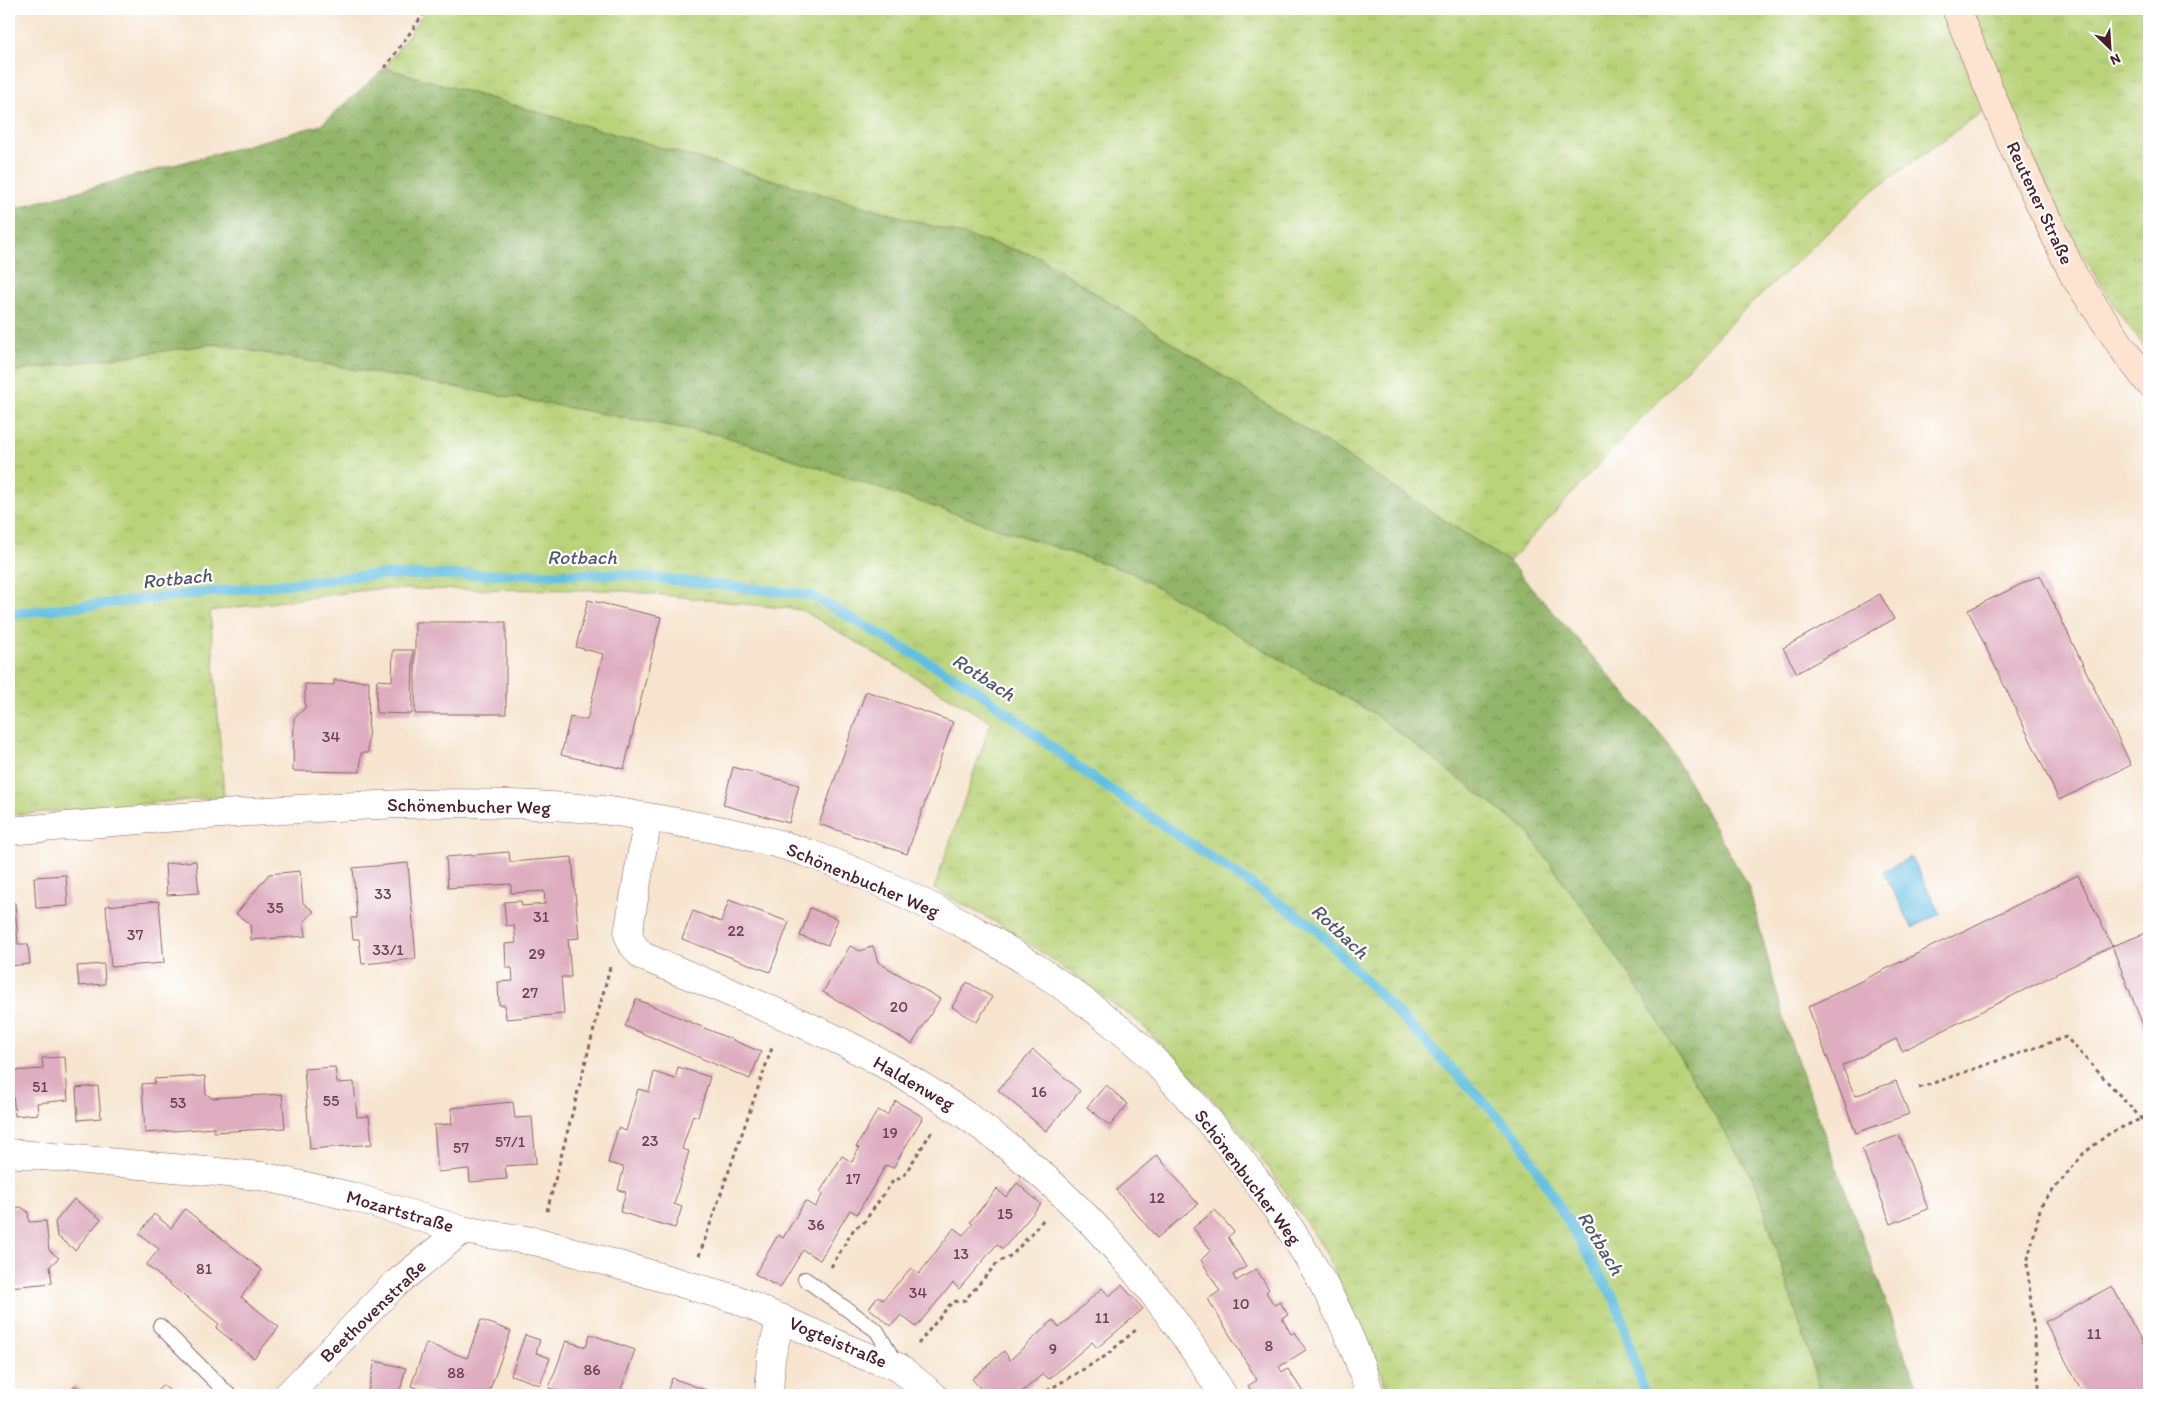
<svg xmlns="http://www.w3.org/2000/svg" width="2158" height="1404" font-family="Itim,sans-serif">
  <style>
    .grass { fill: url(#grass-tufts); stroke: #827952 }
    .forest { fill: url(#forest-crowns); stroke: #6e6a4a }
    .water { fill: #64bfe2; stroke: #576f86 }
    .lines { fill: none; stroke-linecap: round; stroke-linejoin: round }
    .stream { stroke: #64bfe2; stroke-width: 10 }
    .building { fill: #deadbf }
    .lane-casing { stroke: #866464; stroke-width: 16 }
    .street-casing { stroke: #866464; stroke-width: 29 }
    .secondary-casing { stroke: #866464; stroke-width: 29 }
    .path { stroke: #866464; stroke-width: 3; stroke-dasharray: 4 4; stroke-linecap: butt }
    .lane { stroke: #fff; stroke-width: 14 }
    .street { stroke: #fff; stroke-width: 28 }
    .secondary { stroke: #fde4d1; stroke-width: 28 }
    .labels { text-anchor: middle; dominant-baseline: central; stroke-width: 4.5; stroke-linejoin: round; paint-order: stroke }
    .number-label { font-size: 16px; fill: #6f4250 }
    .street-label { font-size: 19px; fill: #4a1f2b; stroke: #fff }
    .water-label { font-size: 20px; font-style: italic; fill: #53576b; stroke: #fff }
  </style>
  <defs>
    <pattern id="grass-tufts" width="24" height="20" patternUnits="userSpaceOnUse" patternTransform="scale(1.25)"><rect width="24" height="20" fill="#b9d379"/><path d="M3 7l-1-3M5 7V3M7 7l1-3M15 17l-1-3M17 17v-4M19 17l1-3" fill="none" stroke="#a1b569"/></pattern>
    <pattern id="forest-crowns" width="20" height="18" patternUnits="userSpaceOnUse" patternTransform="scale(1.25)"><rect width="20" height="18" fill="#92b569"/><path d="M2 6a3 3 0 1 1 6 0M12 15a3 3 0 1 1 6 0" fill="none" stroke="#799357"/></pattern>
  </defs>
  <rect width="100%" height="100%" fill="#fff"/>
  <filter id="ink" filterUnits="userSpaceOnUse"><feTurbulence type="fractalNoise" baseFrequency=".02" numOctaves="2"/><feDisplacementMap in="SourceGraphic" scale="10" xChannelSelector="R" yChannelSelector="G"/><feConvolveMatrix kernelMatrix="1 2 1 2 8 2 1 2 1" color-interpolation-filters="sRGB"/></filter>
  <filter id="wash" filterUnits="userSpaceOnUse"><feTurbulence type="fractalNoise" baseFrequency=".0096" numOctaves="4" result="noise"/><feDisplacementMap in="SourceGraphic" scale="20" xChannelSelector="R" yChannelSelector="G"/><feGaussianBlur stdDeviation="1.12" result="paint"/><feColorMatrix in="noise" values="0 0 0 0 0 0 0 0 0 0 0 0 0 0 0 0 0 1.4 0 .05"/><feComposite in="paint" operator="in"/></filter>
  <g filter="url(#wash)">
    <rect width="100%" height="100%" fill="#f6e4ce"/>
    <path class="grass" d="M 427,9 L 1942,9 L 1983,111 L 1871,192 L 1723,330 L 1509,562 L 1040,257 L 385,68 Z
      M 1972,9 L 2149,9 L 2149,353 C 2068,251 2020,129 1972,9 Z
      M 214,344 L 721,435 L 1132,573 L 1376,715 L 1527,831 L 1634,981 L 1756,1184 L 1822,1395 L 1388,1395 L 1382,1374 L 1324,1249 L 1278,1181 L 1235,1124 L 1184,1068 L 1140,1023 L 1054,961 L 1003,926 L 934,889 L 991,722 L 802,610 L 616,590 L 373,589 L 210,611 L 224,797 L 9,815 L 9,372 Z"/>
    <path class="forest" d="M 385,68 L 1040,257 L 1509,562 L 1664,738 L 1749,888 L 1788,1035 L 1920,1395 L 1822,1395 L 1756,1184 L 1634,981 L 1527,831 L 1376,715 L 1132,573 L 721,435 L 214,344 L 9,372 L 9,210 L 321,125 Z"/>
    <path class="water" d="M 1911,857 L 1940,914 L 1912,928 L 1883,871 Z"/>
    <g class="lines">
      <path class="stream" d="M 9,614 L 370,575 L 618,574 L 811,595 L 977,690 L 1086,773 L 1314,927 L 1518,1137 L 1617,1304 L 1645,1395"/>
    </g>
    <g id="blocks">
      <path class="building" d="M 2040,575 L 2131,765 L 2059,800 L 1968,610 Z
        M 1880,594 L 1894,619 L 1797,673 L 1783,648 Z
        M 588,600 L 661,617 L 624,769 L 561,755 L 570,717 L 587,720 L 603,654 L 576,647 Z
        M 415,622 L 506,622 L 506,714 L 415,714 Z
        M 393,650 L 413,650 L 412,714 L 376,713 L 377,680 L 392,681 Z
        M 334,680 L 369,681 L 368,753 L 361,753 L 360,772 L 293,771 L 294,718 L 305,708 L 305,684 L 334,685 Z
        M 866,691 L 953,722 L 907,854 L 819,824 Z
        M 733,767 L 799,785 L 789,823 L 723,805 Z
        M 509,852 L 510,862 L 572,857 L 579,938 L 568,939 L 571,977 L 561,977 L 564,1014 L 506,1019 L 505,1005 L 499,1005 L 498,982 L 513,981 L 512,968 L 506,968 L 505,944 L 516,943 L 514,925 L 506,926 L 504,902 L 521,901 L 522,906 L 545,904 L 544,891 L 511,893 L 511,884 L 448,888 L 446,857 Z
        M 196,861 L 199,893 L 167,895 L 165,864 Z
        M 408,863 L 416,959 L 362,964 L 359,939 L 353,939 L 352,929 L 351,918 L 357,918 L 353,868 Z
        M 300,871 L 303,903 L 314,911 L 304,922 L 306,936 L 251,940 L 250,924 L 236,914 L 269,874 Z
        M 66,875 L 68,906 L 36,908 L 34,877 Z
        M 2078,875 L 2112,946 L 2149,932 L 2149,1041 L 2112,946 L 1902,1051 L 1896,1039 L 1842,1066 L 1855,1096 L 1896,1081 L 1909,1114 L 1856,1133 L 1808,1007 Z
        M 729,900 L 789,922 L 770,972 L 682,939 L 693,911 L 721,922 Z
        M 159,901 L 164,963 L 111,967 L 106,906 Z
        M 15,903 L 18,944 L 28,944 L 30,964 L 9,966 L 9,904 Z
        M 810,908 L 838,919 L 828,945 L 800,936 Z
        M 850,946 L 860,951 L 873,946 L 878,962 L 940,999 L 912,1044 L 823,992 Z
        M 104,964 L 105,984 L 79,986 L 77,966 Z
        M 967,982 L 992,997 L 977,1022 L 952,1007 Z
        M 636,999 L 761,1052 L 750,1079 L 625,1026 Z
        M 1033,1050 L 1080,1091 L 1046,1131 L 998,1090 Z
        M 65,1057 L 68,1100 L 37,1103 L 38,1114 L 15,1116 L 11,1071 L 43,1069 L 42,1058 Z
        M 335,1067 L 337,1083 L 354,1082 L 357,1117 L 369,1116 L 372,1144 L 310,1149 L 304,1069 Z
        M 678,1067 L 710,1077 L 698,1117 L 693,1115 L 682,1149 L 689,1151 L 674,1204 L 682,1207 L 675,1228 L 620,1212 L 626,1192 L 618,1190 L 624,1167 L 608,1163 L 618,1128 L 626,1131 L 638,1089 L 649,1092 L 654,1072 L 675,1079 Z
        M 205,1076 L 206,1094 L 212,1098 L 282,1094 L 285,1128 L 214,1132 L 214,1128 L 145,1133 L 142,1084 L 155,1083 L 154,1079 Z
        M 1106,1085 L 1128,1104 L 1110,1126 L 1087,1107 Z
        M 98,1086 L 101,1118 L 78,1120 L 76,1088 Z
        M 896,1101 L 923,1117 L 893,1168 L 886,1165 L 857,1214 L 850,1210 L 820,1260 L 803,1250 L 780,1288 L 755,1274 L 778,1235 L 783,1238 L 805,1201 L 815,1207 L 823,1194 L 820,1192 L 842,1156 L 852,1162 L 859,1148 L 856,1147 L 878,1110 L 887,1115 Z
        M 513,1102 L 515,1118 L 532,1117 L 536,1164 L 505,1166 L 507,1179 L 470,1182 L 469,1169 L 438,1172 L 434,1125 L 452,1124 L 451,1108 Z
        M 1899,1135 L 1928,1209 L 1891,1224 L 1862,1149 Z
        M 1157,1155 L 1198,1204 L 1157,1238 L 1116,1190 Z
        M 1017,1183 L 1041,1204 L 1003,1249 L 997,1244 L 959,1289 L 953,1283 L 916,1327 L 901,1315 L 891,1326 L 869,1308 L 878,1296 L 883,1300 L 911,1268 L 919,1274 L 954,1228 L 963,1235 L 973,1224 L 970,1222 L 997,1189 L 1006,1197 Z
        M 74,1199 L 101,1219 L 75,1250 L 57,1236 L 55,1222 Z
        M 21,1207 L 28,1212 L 29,1222 L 46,1221 L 49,1250 L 59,1258 L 50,1266 L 52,1283 L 9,1287 L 9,1208 Z
        M 185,1209 L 262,1270 L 241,1297 L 279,1327 L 254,1358 L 216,1328 L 219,1324 L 146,1265 L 159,1249 L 139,1234 L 154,1214 L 171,1228 Z
        M 1215,1210 L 1234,1232 L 1228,1237 L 1246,1267 L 1233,1275 L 1236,1281 L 1256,1269 L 1269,1289 L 1266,1292 L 1274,1305 L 1280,1302 L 1288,1315 L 1282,1318 L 1291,1334 L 1295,1332 L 1306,1350 L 1279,1367 L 1282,1372 L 1288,1369 L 1305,1395 L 1266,1395 L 1265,1393 L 1254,1395 L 1248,1386 L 1257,1380 L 1208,1299 L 1220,1291 L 1201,1260 L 1211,1250 L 1193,1228 Z
        M 1122,1285 L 1143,1309 L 1097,1348 L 1092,1342 L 1049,1379 L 1043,1374 L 1018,1395 L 986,1395 L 972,1379 L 1004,1351 L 1010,1360 L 1053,1320 L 1059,1328 L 1102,1288 L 1109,1296 Z
        M 2112,1286 L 2145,1347 L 2149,1345 L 2149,1395 L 2084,1395 L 2045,1322 Z
        M 481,1320 L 511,1331 L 488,1395 L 438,1395 L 411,1386 L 426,1343 L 467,1358 Z
        M 590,1334 L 635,1350 L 619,1395 L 569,1395 L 549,1388 L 566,1341 L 586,1347 Z
        M 525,1335 L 540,1340 L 536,1353 L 550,1358 L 540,1385 L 511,1375 Z
        M 375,1361 L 406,1368 L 399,1395 L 368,1391 Z
        M 672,1378 L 720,1395 L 666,1395 Z
        M 75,1385 L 86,1395 L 65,1395 Z
        M 163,1385 L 175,1395 L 153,1395 Z"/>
    </g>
  </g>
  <g filter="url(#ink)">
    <use href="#blocks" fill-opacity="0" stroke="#866464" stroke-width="1"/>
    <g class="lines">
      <g class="lane-casing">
        <path id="lane" d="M 805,1279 L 877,1331 L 896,1364
          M 160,1326 L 229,1395"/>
      </g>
      <g class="street-casing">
        <path id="street" d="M 648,817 L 628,934 L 632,944 L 642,956 C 709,984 778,1011 844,1043 C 1008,1125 1128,1238 1223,1395
          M 9,831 C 111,822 213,814 316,808 C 408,803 499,800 591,809 C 618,811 645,817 671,821 C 719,830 767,838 813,855 C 926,897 1036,959 1128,1036 C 1155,1059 1178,1086 1201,1112 C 1268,1188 1343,1297 1370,1395
          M 9,1153 L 261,1176 L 354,1197 L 462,1230 L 539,1242 L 736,1299 L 860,1354 L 898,1367 L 933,1395
          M 288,1395 L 393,1286 L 462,1230
          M 769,1395 L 771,1357 L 781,1318"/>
      </g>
      <g class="secondary-casing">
        <path id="secondary" d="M 1956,9 L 2013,147 L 2074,276 L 2126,353 L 2149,383"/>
      </g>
      <path class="path" d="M 385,68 L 427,9
        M 1919,1088 L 2066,1037 L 2149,1127
        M 547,1211 L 610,967
        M 699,1256 L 773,1045
        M 831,1267 L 855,1227 L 862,1225 L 893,1181 L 903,1177 L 932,1131
        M 918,1344 L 952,1302 L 965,1300 L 998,1262 L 1012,1255 L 1044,1219
        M 1040,1395 L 1104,1357 L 1138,1328
        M 2035,1395 L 2045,1395
        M 2040,1395 L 2027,1263 L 2041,1205 L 2084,1153 L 2110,1133 L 2149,1115"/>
      <use href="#lane" class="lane"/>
      <use href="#street" class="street"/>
      <use href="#secondary" class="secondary"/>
    </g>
  </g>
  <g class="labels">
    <g class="number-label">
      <text x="331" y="736">34</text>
      <text x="383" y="893">33</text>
      <text x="275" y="907">35</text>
      <text x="541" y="916">31</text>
      <text x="736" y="930">22</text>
      <text x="135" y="934">37</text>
      <text x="388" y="949">33/1</text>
      <text x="537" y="953">29</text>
      <text x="530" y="992">27</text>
      <text x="899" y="1006">20</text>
      <text x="40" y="1086">51</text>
      <text x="1039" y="1091">16</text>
      <text x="331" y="1100">55</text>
      <text x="178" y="1102">53</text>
      <text x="890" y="1132">19</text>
      <text x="650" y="1140">23</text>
      <text x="510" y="1141">57/1</text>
      <text x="461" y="1147">57</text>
      <text x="853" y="1178">17</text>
      <text x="1157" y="1197">12</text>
      <text x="1005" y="1213">15</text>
      <text x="816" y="1224">36</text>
      <text x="961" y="1253">13</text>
      <text x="204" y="1268">81</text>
      <text x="918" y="1292">34</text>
      <text x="1241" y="1303">10</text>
      <text x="1102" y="1317">11</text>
      <text x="2094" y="1333">11</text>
      <text x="1269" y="1345">8</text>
      <text x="1053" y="1348">9</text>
      <text x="592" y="1369">86</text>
      <text x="456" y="1372">88</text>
    </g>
    <g class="street-label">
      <text transform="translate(2040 203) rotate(65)">Reutener Straße</text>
      <text transform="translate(469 806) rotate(1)">Schönenbucher Weg</text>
      <text transform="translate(863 880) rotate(23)">Schönenbucher Weg</text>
      <text transform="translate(914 1083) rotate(30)">Haldenweg</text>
      <text transform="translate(1248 1177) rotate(53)">Schönenbucher Weg</text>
      <text transform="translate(400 1211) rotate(16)">Mozartstraße</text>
      <text transform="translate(373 1311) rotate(-44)">Beethovenstraße</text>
      <text transform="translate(838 1342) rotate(23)">Vogteistraße</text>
    </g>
    <g class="water-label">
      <text x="582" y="557">Rotbach</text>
      <text transform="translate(177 578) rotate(-6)">Rotbach</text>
      <text transform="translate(984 677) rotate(33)">Rotbach</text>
      <text transform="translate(1340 931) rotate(43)">Rotbach</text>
      <text transform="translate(1601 1243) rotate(59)">Rotbach</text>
    </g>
  </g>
  <rect width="2158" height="1404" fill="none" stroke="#fff" stroke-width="30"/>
  <g transform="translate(2110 48) rotate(155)" stroke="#ffffff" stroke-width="4" paint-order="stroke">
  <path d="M0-4L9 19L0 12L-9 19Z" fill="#4a1f2b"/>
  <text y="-8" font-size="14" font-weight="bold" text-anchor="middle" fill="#4a1f2b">N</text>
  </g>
</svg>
